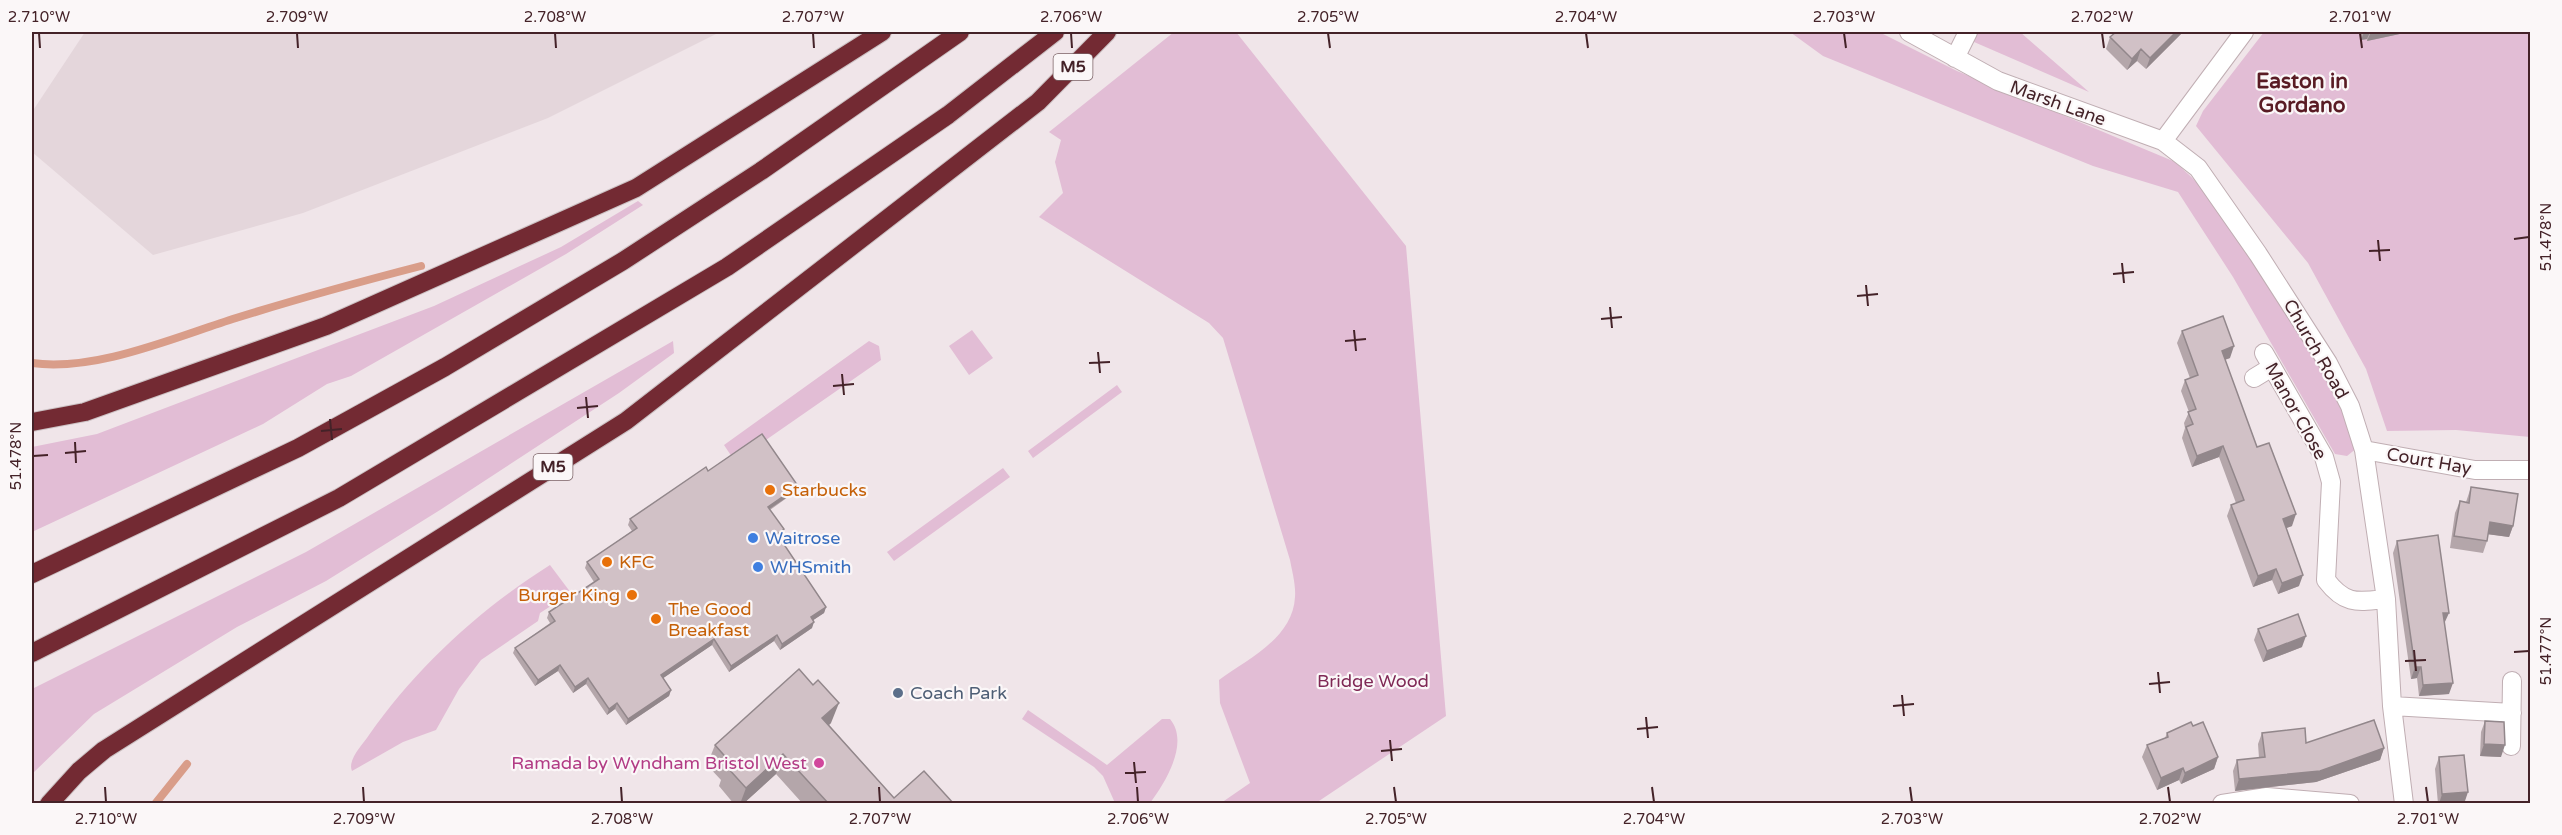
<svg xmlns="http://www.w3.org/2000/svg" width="2562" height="835" font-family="'Varela Round',sans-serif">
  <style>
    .built { fill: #e4d6db }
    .green { fill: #e2bdd5 }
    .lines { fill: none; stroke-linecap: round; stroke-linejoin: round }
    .stream { stroke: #d99d89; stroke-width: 8 }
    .minor-casing { stroke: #c0aeb3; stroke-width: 20 }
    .highway-casing { stroke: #cbc1c3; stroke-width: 20 }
    .minor { stroke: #fff; stroke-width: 18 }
    .highway { stroke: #732a33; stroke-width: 18 }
    .wall { fill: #b4a6aa }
    .shaded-wall { fill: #92878b }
    .building { fill: #d1c1c6; stroke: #92878b; stroke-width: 1.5 }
    .ticks { fill: none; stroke: #442228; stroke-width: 2 }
    .food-dot { fill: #e8710a; stroke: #fbf7f8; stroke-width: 2 }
    .shop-dot { fill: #3f7fe0; stroke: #fbf7f8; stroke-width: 2 }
    .service-dot { fill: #5c6f8a; stroke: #fbf7f8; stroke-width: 2 }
    .hotel-dot { fill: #d1479c; stroke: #fbf7f8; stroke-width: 2 }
    .labels { text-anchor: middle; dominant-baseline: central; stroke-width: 4.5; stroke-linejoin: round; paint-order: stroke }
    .shield { fill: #fbf7f8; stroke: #7b6266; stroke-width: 1.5 }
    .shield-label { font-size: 16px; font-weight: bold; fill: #442228 }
    .street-label { font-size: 18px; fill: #442228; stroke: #fbf7f8 }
    .food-label { font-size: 18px; fill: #c56008; stroke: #fbf7f8; text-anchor: start }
    .shop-label { font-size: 18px; fill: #366cbe; stroke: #fbf7f8; text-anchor: start }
    .park-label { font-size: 18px; fill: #7f2855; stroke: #fbf7f8 }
    .service-label { font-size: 18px; fill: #4e5e75; stroke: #fbf7f8; text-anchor: start }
    .hotel-label { font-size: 18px; fill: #b23c85; stroke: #fbf7f8; text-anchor: end }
    .quarter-label { font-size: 21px; font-weight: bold; fill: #591b24; stroke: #fbf7f8 }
    .neatline { fill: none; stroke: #442228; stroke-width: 2 }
    .ticks-label { font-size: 15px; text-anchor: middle; fill: #442228 }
  </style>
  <rect width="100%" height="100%" fill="#f0e5e9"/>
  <path class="built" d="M 85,32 L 720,32 L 548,118 L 303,213 L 153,255 L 32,152 L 32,112 Z"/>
  <path class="green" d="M 1174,32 L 1236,32 L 1406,246 L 1446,716 L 1316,803 L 1221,803 L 1250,783 L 1220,703 L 1219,680 C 1248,659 1293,638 1295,597 C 1296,585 1292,571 1290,560 L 1223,338 L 1209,323 L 1039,217 L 1063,193 L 1055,162 L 1061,140 L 1049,132 Z
    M 1790,32 L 1879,32 L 1957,71 L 2173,161 C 2212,191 2235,234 2262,276 C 2298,331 2335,385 2357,448 L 2347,456 L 2335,454 L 2233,277 L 2178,192 L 2093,166 L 1823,56 Z
    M 1951,32 L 2020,32 L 2089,92 Z
    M 2264,32 L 2530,32 L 2530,437 L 2456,430 L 2387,431 L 2366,369 L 2308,263 L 2196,126 L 2203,111 Z
    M 638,201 L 643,205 L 566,254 L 351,376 L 327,384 L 263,424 L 32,532 L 32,447 L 97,434 L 434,306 L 561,247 Z
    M 972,330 L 993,358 L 969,375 L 949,346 Z
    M 673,341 L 674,353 L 619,393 L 440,510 L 326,581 L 237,627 L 94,714 L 32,774 L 32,689 L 306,552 Z
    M 869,341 L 879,346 L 881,360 L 763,442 L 732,457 L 724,445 Z
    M 1117,385 L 1122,392 L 1033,458 L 1028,451 Z
    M 1003,468 L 1010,477 L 894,561 L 887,552 Z
    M 550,565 L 571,593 L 540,613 L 538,621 L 481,660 L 459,689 L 436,730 L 403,742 L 352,771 C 347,760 363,744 369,735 C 417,667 479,610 550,565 Z
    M 1028,710 L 1107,765 L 1162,719 L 1170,719 C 1190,743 1165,783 1150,803 L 1115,803 L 1103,776 L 1094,767 L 1022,719 Z"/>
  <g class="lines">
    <path class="stream" d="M 32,363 C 96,372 175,337 236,318 C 297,299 359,282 421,266
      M 155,804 L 187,764"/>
    <g class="minor-casing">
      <path id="minor" d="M 1909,32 L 1998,81 L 2163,141 L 2198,168 L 2258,254 L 2328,363 L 2350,406 L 2364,450 L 2386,599 L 2392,706 L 2404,804
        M 1955,58 L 1968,32
        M 2163,141 L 2244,32
        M 2264,353 L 2324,457 L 2331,482 L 2326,580 C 2345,605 2357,602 2386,599
        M 2254,378 L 2272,367
        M 2364,450 L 2475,470 L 2530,470
        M 2392,706 L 2512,713
        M 2511,746 L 2512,681
        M 2222,804 L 2267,797 L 2350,804"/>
    </g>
    <g class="highway-casing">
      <path id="highway" d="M 32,422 L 85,412 L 326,326 L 636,188 L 882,32
        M 32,574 L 298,448 L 445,367 L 623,261 L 761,171 L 960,32
        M 32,653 L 339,498 L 727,267 L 948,115 L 1055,32
        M 49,804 L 79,771 L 104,750 L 626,421 L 1038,102 L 1107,32"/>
    </g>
    <use href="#minor" class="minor"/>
    <use href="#highway" class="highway"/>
  </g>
  <path class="wall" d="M 2116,32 L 2183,32 L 2146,69 L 2137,61 L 2127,70 L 2106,49 L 2110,37 Z
    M 2359,32 L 2409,32 L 2367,41 L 2367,39 L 2361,40 Z
    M 2182,331 L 2230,358 L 2225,360 L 2257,447 L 2292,526 L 2286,528 L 2299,586 L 2278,594 L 2272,580 L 2253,587 L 2227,516 L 2231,505 L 2236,503 L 2219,457 L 2192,467 L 2182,438 L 2185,428 L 2184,423 L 2189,412 L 2181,391 L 2185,380 L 2190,378 L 2177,343 Z
    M 2471,487 L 2513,526 L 2509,537 L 2488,534 L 2487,541 L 2483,553 L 2450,548 L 2455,513 L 2460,501 L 2466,502 Z
    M 795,492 L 770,510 L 781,535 L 779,537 L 826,607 L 824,613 L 813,620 L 812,628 L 780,650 L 774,641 L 729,672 L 712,645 L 663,678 L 671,690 L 669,696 L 626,725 L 615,709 L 607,715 L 586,684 L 573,693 L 558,671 L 535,686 L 513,653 L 515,648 L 550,623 L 547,618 L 549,612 L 594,582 L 585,568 L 587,562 L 632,531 L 628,525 L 630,519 Z
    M 2397,541 L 2444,624 L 2449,694 L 2419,696 L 2417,678 L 2411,679 L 2393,553 Z
    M 2258,629 L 2302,647 L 2263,662 L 2254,640 Z
    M 2485,721 L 2501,757 L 2480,756 L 2481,732 Z
    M 831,723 L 829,725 L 894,798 L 954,804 L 803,804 L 776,774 L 743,804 L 734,804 L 719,786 L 721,780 L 707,765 L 715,745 Z
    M 2193,726 L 2218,757 L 2214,769 L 2181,784 L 2179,780 L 2157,790 L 2142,757 L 2147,745 L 2165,738 L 2167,733 Z
    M 2262,733 L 2306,743 L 2384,748 L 2380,760 L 2316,782 L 2235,791 L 2233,771 L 2237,760 L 2259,758 L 2258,744 Z
    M 2439,757 L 2464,804 L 2438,804 L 2435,769 Z"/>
  <path class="shaded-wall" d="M 2176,32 L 2183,32 L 2146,69 L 2150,58 Z
    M 2364,32 L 2370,32 L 2367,39 L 2361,40 Z
    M 2371,32 L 2409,32 L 2367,41 Z
    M 2141,49 L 2137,61 L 2127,70 L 2132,59 Z
    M 2234,346 L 2230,358 L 2217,362 L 2222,351 Z
    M 2223,446 L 2219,457 L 2192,467 L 2197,456 Z
    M 798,486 L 795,492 L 765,512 L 768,507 Z
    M 2296,514 L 2292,526 L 2279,531 L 2283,519 Z
    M 2490,522 L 2513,526 L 2509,537 L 2486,534 Z
    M 784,529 L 781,535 L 775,540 L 777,534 Z
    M 2276,569 L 2272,580 L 2253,587 L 2258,576 Z
    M 2303,575 L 2299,586 L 2278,594 L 2282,583 Z
    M 826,607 L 824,613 L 809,623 L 811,617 Z
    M 2443,613 L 2449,613 L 2444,624 Z
    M 814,622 L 812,628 L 780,650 L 782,644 Z
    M 777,635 L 774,641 L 729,672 L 731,666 Z
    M 2306,636 L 2302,647 L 2263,662 L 2267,651 Z
    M 714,639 L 712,645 L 659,681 L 661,675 Z
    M 560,665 L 558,671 L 535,686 L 538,680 Z
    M 2415,667 L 2421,667 L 2417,678 L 2411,679 Z
    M 588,678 L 586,684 L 573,693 L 575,687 Z
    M 2453,683 L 2449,694 L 2419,696 L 2423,685 Z
    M 671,690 L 669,696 L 626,725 L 628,719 Z
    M 617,703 L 615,709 L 607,715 L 609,709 Z
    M 839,703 L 831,723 L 815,738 L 822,718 Z
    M 2484,744 L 2505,745 L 2501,757 L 2480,756 Z
    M 2384,748 L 2380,760 L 2316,782 L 2235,791 L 2239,779 Z
    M 783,754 L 776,774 L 743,804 L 740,804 L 746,788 Z
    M 2218,757 L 2214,769 L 2181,784 L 2185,773 Z
    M 2183,768 L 2179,780 L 2157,790 L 2161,778 Z
    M 2468,792 L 2464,804 L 2439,804 L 2442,794 Z"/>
  <path class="building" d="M 2116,32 L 2176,32 L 2150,58 L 2141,49 L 2132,59 L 2110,37 Z
    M 2223,316 L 2234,346 L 2222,351 L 2257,447 L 2269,443 L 2296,514 L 2283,519 L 2303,575 L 2282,583 L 2276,569 L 2258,576 L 2231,505 L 2244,500 L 2223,446 L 2197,456 L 2186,427 L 2193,424 L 2188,412 L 2196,409 L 2185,380 L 2198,375 L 2182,331 Z
    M 762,434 L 798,486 L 768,507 L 784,529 L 777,534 L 826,607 L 811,617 L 814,622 L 782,644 L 777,635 L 731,666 L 714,639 L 661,675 L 671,690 L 628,719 L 617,703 L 609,709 L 588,678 L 575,687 L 560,665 L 538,680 L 515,648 L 555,621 L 549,612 L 599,579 L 587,562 L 637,528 L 630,519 L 706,467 L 708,471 Z
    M 2471,487 L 2518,494 L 2513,526 L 2490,522 L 2487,541 L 2454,536 L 2460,501 L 2469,503 Z
    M 2438,535 L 2449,613 L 2443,613 L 2453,683 L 2423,685 L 2421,667 L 2415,667 L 2397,541 Z
    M 2298,614 L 2306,636 L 2267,651 L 2258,629 Z
    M 799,669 L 813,685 L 818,680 L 839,703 L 822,718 L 894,798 L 924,771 L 954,804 L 829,804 L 783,754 L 746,788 L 726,766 L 730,762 L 715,745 Z
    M 2374,720 L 2384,748 L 2320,771 L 2239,779 L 2237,760 L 2265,757 L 2262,733 L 2305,728 L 2306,743 Z
    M 2485,721 L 2504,722 L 2505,745 L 2484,744 Z
    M 2191,722 L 2193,726 L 2203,722 L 2218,757 L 2185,773 L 2183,768 L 2161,778 L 2147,745 L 2168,737 L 2167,733 Z
    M 2464,755 L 2468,792 L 2442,794 L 2439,757 Z"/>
  <path class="ticks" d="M 39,33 L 40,48M 297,33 L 298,48M 555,33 L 556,48M 813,33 L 814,48M 1071,33 L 1072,48M 1328,33 L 1330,48M 1586,33 L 1588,48M 1844,33 L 1846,48M 2102,33 L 2104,48M 2360,33 L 2362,48M 2514,239 L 2529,237M 2378,240 L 2380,261M 2369,251 L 2390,250M 2122,263 L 2124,283M 2113,274 L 2134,272M 1866,285 L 1868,306M 1857,296 L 1878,294M 1610,307 L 1612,328M 1601,319 L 1622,317M 1354,330 L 1356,351M 1345,341 L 1366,339M 1098,352 L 1100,373M 1089,363 L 1110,362M 842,374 L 844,395M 833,386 L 854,384M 586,397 L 588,418M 577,408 L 598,406M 330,419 L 332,440M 321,431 L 342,429M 75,442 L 76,463M 65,453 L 86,451M 33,456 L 48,455M 2414,650 L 2416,671M 2514,652 L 2529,651M 2405,661 L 2426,660M 2158,672 L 2160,693M 2149,684 L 2170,682M 1902,695 L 1904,716M 1893,706 L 1914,704M 1646,717 L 1648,738M 1637,729 L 1658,727M 1390,740 L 1392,761M 1381,751 L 1402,749M 1134,762 L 1136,783M 1125,773 L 1146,772M 105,787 L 106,802M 363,787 L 364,802M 621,787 L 622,802M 879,787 L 880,802M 1137,787 L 1138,802M 1394,787 L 1396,802M 1652,787 L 1654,802M 1910,787 L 1912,802M 2168,787 L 2170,802M 2426,787 L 2428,802"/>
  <g class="food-dot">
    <circle cx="770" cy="490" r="6"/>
    <circle cx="607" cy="562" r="6"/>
    <circle cx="632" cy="595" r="6"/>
    <circle cx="656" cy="619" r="6"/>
  </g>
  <g class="shop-dot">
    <circle cx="753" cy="538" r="6"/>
    <circle cx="758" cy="567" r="6"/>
  </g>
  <circle class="service-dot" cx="898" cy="693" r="6"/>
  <circle class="hotel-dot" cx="819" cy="763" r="6"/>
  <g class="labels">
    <g class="shield">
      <rect x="1053.5" y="54" width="39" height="26" rx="4.5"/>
      <rect x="533.5" y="454" width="39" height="26" rx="4.5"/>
    </g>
    <g class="shield-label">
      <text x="1073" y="67">M5</text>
      <text x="553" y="467">M5</text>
    </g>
    <g class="street-label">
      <text transform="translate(2058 103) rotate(20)">Marsh Lane</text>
      <text transform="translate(2316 349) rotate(60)">Church Road</text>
      <text transform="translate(2296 411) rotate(61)">Manor Close</text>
      <text transform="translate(2429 461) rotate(10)">Court Hay</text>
    </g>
    <g class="food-label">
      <text x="782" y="490">Starbucks</text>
      <text x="619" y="562">KFC</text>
      <text x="620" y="595" text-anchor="end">Burger King</text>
      <text x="668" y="609">The Good<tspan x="668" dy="21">Breakfast</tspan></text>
    </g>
    <g class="shop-label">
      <text x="765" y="538">Waitrose</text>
      <text x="770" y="567">WHSmith</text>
    </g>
    <g class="park-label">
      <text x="1373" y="681">Bridge Wood</text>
    </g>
    <g class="service-label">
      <text x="910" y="693">Coach Park</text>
    </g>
    <g class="hotel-label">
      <text x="807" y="763">Ramada by Wyndham Bristol West</text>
    </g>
    <g class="quarter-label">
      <text x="2302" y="81">Easton in<tspan x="2302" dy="24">Gordano</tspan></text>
    </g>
  </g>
  <rect width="2562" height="835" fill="none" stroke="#fbf7f8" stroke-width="66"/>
  <rect x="33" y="33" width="2496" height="769" class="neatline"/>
  <g class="ticks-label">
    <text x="39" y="22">2.710°W</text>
    <text x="297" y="22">2.709°W</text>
    <text x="555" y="22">2.708°W</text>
    <text x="813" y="22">2.707°W</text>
    <text x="1071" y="22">2.706°W</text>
    <text x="1328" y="22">2.705°W</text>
    <text x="1586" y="22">2.704°W</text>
    <text x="1844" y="22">2.703°W</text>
    <text x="2102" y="22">2.702°W</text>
    <text x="2360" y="22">2.701°W</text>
    <text transform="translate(2546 237) rotate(-90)" y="5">51.478°N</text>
    <text transform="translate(16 456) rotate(-90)" y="5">51.478°N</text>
    <text transform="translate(2546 651) rotate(-90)" y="5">51.477°N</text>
    <text x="106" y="824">2.710°W</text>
    <text x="364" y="824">2.709°W</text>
    <text x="622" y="824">2.708°W</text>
    <text x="880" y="824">2.707°W</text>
    <text x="1138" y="824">2.706°W</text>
    <text x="1396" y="824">2.705°W</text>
    <text x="1654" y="824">2.704°W</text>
    <text x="1912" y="824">2.703°W</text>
    <text x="2170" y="824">2.702°W</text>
    <text x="2428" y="824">2.701°W</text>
  </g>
</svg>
